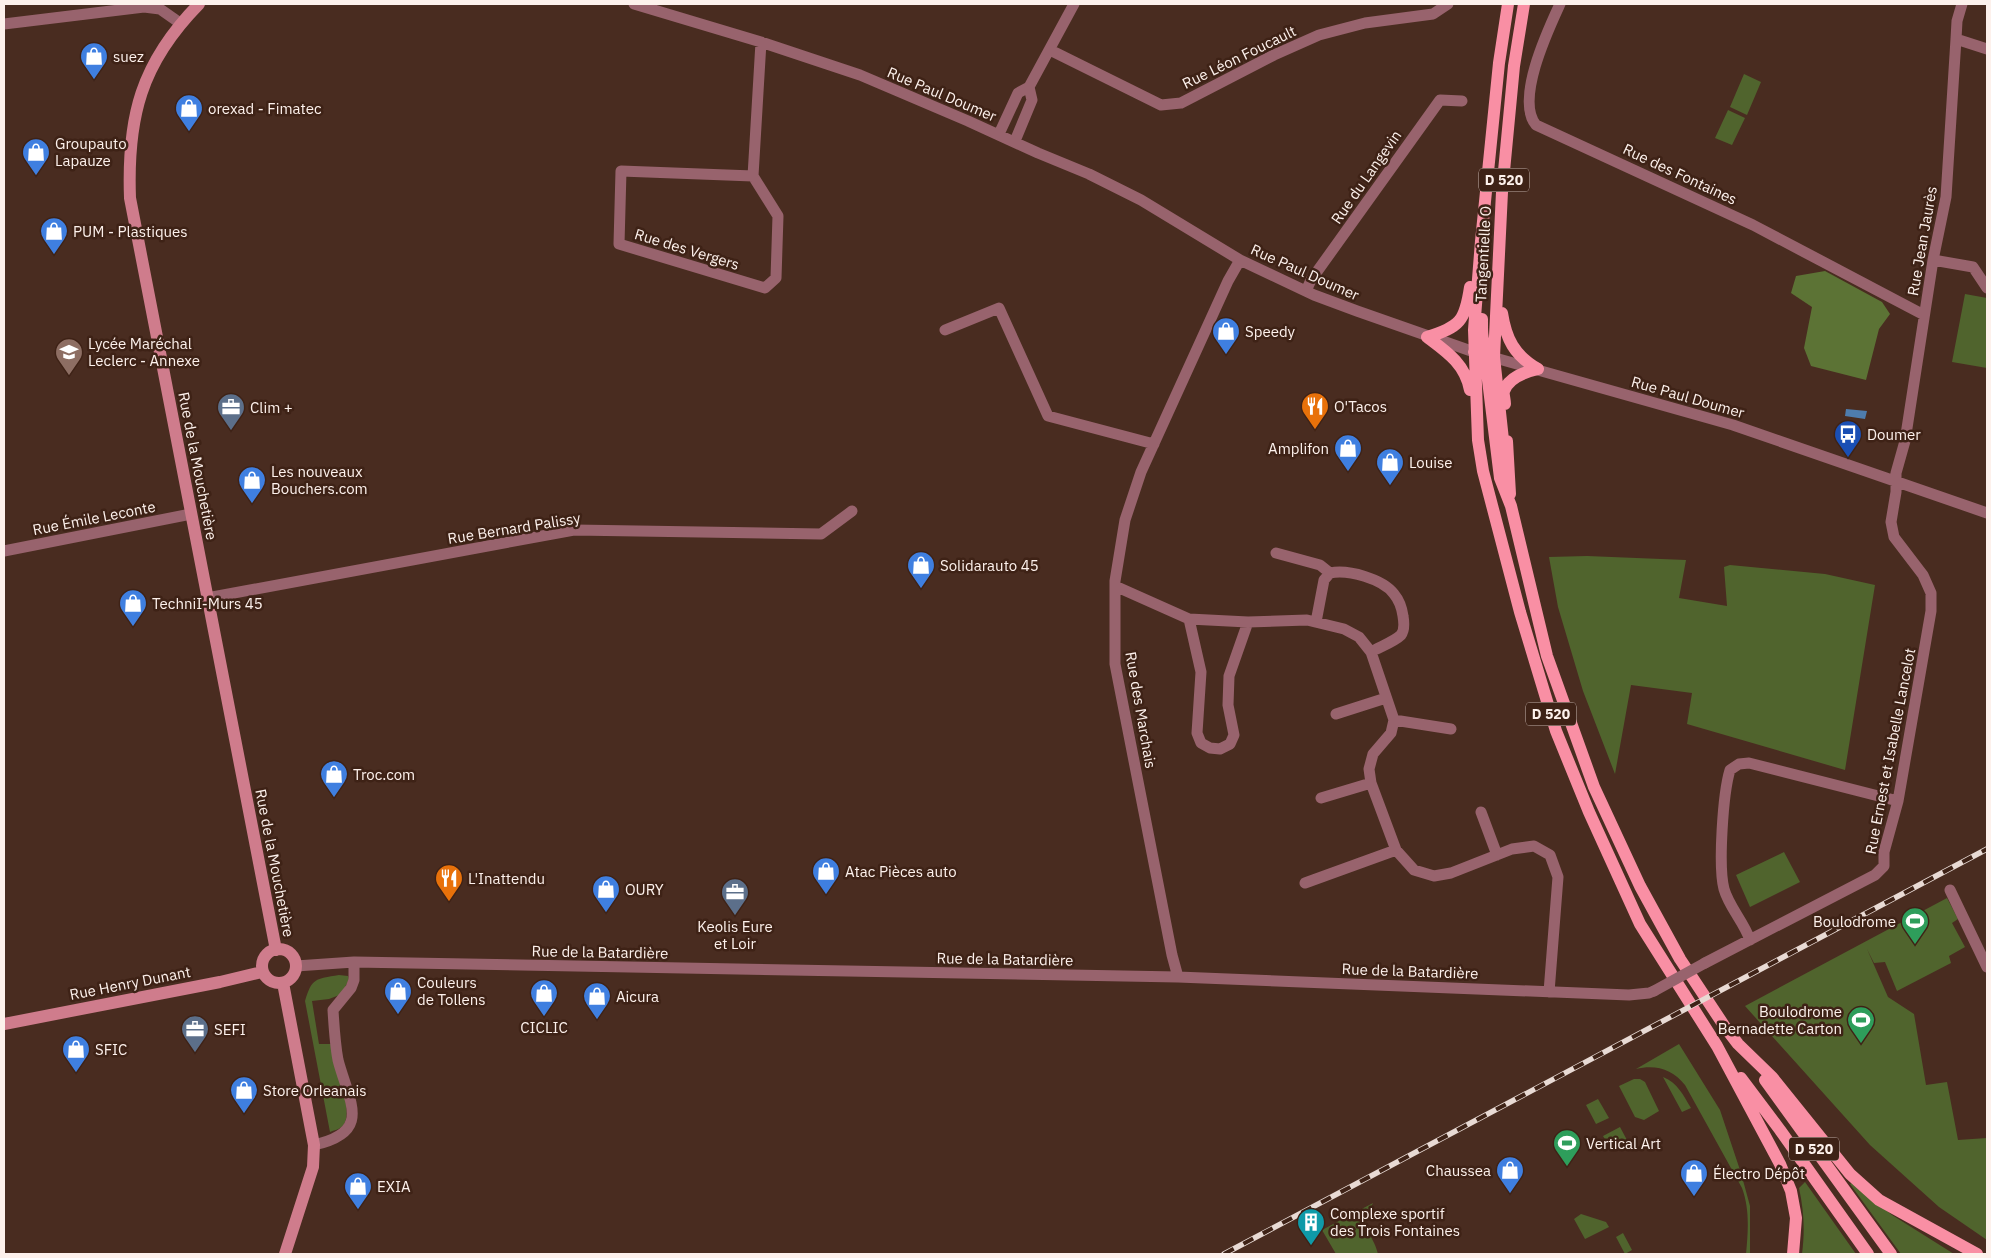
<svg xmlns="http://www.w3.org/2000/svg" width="1991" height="1258" font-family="'IBM Plex Sans',sans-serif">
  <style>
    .green { fill: #50642d }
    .forest { fill: #5c7335 }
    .water { fill: #4e7dae }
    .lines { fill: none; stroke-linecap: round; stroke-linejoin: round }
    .street { stroke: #98636d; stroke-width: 11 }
    .secondary { stroke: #cf7c8c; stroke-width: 12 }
    .primary { stroke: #f98fa4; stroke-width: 12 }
    .rail-casing { stroke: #e8dad4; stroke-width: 5.5 }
    .rail { stroke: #3e2216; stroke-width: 4; stroke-dasharray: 11; stroke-linecap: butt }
    .street-bridge { stroke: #98636d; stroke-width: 11 }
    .labels { text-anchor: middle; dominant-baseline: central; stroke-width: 5; stroke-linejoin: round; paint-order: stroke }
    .shield { fill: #3e2216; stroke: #c4b3ac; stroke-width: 1 }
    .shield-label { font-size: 14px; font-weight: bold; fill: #fdf1ec }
    .poi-label { font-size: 15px; fill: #fdf1ec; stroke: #3e2216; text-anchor: start }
    .street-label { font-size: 15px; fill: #fdf1ec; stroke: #3e2216 }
  </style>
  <rect width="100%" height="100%" fill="#492c20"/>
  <path class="green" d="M 1744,74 L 1761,82 L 1747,115 L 1730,107 Z
    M 1728,110 L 1745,118 L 1732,145 L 1715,138 Z
    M 1965,294 L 1987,298 L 1987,368 L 1952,362 Z
    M 1587,556 L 1686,560 L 1679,598 L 1727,606 L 1724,567 L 1730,565 L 1825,574 L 1875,585 L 1845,770 L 1687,724 L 1692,693 L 1631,685 L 1615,774 L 1583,691 L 1558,607 L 1549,557 Z
    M 1784,852 L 1800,882 L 1750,907 L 1736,875 Z
    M 1947,898 L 1958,919 L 1952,923 L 1965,947 L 1949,956 L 1951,963 L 1897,991 L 1885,962 L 1874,963 L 1867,949 L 1888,997 L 1914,1014 L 1926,1085 L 1947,1082 L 1958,1140 L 1987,1138 L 1987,1240 L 1939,1207 L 1870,1145 L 1745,1006 Z
    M 339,975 L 348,976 L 349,979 L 342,994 L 329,999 L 312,1001 L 319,1044 L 332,1044 C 336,1060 353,1111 344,1124 C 341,1129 335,1130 330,1132 L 305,1001 C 312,978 315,979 339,975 Z
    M 1679,1044 L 1720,1110 L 1741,1173 L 1750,1206 L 1750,1254 L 1746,1254 C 1748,1232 1750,1210 1742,1188 L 1685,1085 C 1673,1069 1655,1064 1636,1069 Z
    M 1663,1077 C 1678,1083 1683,1095 1691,1108 L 1682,1112 Z
    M 1634,1079 L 1640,1079 L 1645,1082 L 1659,1111 L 1644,1120 L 1635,1117 L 1619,1086 Z
    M 1598,1099 L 1609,1118 L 1596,1124 L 1586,1105 Z
    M 1620,1127 L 1628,1142 L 1611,1150 L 1603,1136 Z
    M 1805,1182 L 1856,1254 L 1802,1254 C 1805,1231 1804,1211 1799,1188 Z
    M 1852,1183 L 1892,1215 L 1954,1254 L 1901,1254 L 1850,1184 Z
    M 1373,1203 C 1357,1233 1372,1229 1378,1254 L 1336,1254 L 1322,1230 Z
    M 1581,1214 L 1606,1222 L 1609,1227 L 1585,1239 L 1574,1219 Z
    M 1623,1233 L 1632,1250 L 1625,1254 L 1616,1237 Z"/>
  <path class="forest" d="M 1825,271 L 1882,302 L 1890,314 L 1879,329 L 1866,380 L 1811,366 L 1804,348 L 1812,307 L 1791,293 L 1796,276 Z"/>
  <path class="water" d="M 1846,409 L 1867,411 L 1865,419 L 1845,416 Z"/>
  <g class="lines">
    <path class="street" d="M 634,4 L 761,42 L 860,75 L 968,121 L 1038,153 L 1089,174 L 1141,200 L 1240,260 L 1314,295 L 1357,311 L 1474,352 L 1733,425 L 1987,513
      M 1560,4 C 1548,30 1515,100 1536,125 L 1753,225 L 1924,315
      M 4,24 L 144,7 L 160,9 L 180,23
      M 1956,39 L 1987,49
      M 1050,50 L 1161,105 L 1181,103 L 1274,55 L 1319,35 L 1365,23 L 1433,14 L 1448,4
      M 999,134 L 1018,93 L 1029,87 L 1074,4
      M 1015,141 L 1032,100 L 1029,87
      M 753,176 L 778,216 L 776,278 L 765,288 L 619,244 L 621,171 L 753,176 L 761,42
      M 1933,260 L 1973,267 L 1987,288
      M 1306,291 L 1311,280 L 1440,100 L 1462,101
      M 945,330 L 999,308 L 1048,416 L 1154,444
      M 4,551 L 191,514
      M 1276,553 L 1320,565 L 1330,573 C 1348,569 1383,579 1394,594 C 1399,600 1402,609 1403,616 C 1404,622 1405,630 1401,635 C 1394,642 1379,647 1371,652
      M 1115,586 L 1189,619 L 1248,622 L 1307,620 L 1344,629 L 1359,637 L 1371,652 L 1394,720 L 1391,733 L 1373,754 L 1369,769 L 1371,783 L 1396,850 L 1414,870 L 1434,876 L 1451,873 L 1512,849 L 1534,846 L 1550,855 L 1558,877 L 1549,992
      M 207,598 L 574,530 L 821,534 L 852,511
      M 1189,619 L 1201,672 L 1197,733 L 1201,743 L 1210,748 L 1220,749 L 1230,744 L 1234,735 L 1228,705 L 1229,676 L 1248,622
      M 1316,622 L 1324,580 L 1330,573
      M 1336,714 L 1386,698
      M 1394,720 L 1451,729
      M 1321,798 L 1371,783
      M 1481,812 L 1497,855
      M 1305,883 L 1396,850
      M 1950,890 L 1987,967
      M 1750,940 C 1744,922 1729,907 1724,889 C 1718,866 1723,793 1730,770 L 1739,764 L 1749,763 L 1898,801
      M 1705,963 L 1875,875 L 1884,866 L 1884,852 L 1898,801 L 1931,611 L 1931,593 L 1923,575 L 1894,537 L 1891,522 L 1896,492 L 1896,473 L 1905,441 L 1933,260 L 1946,197 L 1956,39 L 1957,21 L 1962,4
      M 296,966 L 354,962 L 1178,977 L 1629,995 L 1649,993 L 1654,991
      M 1178,977 L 1172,955 L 1115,664 L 1115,581 L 1125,520 L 1141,472 L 1228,281 L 1240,260
      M 314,1145 C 373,1132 349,1102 338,1060 C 335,1044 334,1026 333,1010 L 351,988 L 354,980 L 354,962"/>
    <path class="secondary" d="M 199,4 C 141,63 127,117 130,198 L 276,950
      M262 966a17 17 0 1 1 34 0a17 17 0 1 1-34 0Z
      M 283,983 L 314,1145 L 313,1167 L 285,1254
      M 4,1024 L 220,982 L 262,972"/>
    <path class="primary" d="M 1508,4 L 1499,63 L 1481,241 L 1474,330 L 1478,440 L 1483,471 L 1520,612 L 1556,731 L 1589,812 L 1640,924 L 1717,1046 L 1780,1164 L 1791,1191 L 1796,1218 L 1793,1254
      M 1502,313 C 1506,339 1514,355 1538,369
      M 1482,319 C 1482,336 1481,345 1494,357
      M 1427,337 C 1460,327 1465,321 1470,287
      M 1427,337 C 1447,352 1465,364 1470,390
      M 1474,352 L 1486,364 L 1500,478 L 1511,506 L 1547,656 L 1594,787 L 1640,886 L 1680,959 L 1725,1027 L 1738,1044 L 1772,1077 L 1850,1174 L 1879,1200 L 1977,1254
      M 1505,404 C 1505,400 1503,394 1504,391 C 1509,377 1525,372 1538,369
      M 1507,441 L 1510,494
      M 1504,449 L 1494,357 L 1502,192 L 1514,66 L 1524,4
      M 1741,1078 L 1780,1130 L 1868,1254
      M 1765,1080 L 1891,1254"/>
    <g class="rail-casing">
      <path id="rail" d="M 1224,1254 L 1987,849"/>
    </g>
    <use href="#rail" class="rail"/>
    <path class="street-bridge" d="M 1654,991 L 1705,963"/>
  </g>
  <defs>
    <g id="shop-pin" transform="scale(1.4375)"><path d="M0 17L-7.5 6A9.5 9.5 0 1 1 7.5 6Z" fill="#3f7fe0" stroke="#3e2216"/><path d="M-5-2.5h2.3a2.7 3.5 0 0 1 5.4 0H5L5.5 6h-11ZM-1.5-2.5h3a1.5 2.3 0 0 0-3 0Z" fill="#fff"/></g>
    <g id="school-pin" transform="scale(1.4375)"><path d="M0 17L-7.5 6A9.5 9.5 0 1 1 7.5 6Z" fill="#8d6e63" stroke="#3e2216"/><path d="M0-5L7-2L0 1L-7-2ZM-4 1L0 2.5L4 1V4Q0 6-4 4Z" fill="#fff"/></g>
    <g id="restaurant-pin" transform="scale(1.4375)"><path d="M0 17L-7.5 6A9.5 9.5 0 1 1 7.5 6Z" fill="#e8710a" stroke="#3e2216"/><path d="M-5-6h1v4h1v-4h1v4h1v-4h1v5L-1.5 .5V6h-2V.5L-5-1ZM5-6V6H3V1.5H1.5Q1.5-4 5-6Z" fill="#fff"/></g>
    <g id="office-pin" transform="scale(1.4375)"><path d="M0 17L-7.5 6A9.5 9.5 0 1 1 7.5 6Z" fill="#5c6f8a" stroke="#3e2216"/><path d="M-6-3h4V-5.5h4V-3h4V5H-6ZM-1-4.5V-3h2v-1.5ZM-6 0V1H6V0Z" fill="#fff"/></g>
    <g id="bus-pin" transform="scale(1.4375)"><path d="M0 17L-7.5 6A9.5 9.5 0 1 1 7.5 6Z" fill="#1a4fb4" stroke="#3e2216"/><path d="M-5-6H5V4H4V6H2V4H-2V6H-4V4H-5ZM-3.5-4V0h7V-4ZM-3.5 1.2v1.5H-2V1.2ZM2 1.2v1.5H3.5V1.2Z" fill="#fff"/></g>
    <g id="stadium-pin" transform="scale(1.4375)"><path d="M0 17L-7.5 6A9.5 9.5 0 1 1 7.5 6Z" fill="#2e9e5b" stroke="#3e2216"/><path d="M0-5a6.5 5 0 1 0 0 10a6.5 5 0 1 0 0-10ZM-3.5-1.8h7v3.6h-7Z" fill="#fff"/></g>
    <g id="building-pin" transform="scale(1.4375)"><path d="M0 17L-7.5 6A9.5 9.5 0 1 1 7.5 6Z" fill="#0f9aa8" stroke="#3e2216"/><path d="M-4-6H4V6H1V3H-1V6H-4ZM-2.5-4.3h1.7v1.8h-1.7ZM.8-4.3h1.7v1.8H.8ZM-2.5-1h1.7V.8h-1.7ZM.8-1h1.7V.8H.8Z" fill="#fff"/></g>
  </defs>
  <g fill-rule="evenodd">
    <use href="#shop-pin" x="94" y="56"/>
    <use href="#shop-pin" x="189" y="108"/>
    <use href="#shop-pin" x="36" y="152"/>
    <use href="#shop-pin" x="54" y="231"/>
    <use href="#shop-pin" x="1226" y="331"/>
    <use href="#school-pin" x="69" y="352"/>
    <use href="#restaurant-pin" x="1315" y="406"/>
    <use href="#office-pin" x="231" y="407"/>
    <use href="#bus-pin" x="1848" y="434"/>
    <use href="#shop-pin" x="1348" y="448"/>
    <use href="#shop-pin" x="1390" y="462"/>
    <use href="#shop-pin" x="252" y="480"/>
    <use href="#shop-pin" x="921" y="565"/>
    <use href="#shop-pin" x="133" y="603"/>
    <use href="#shop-pin" x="334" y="774"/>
    <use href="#shop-pin" x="826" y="871"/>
    <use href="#restaurant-pin" x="449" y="878"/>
    <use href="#shop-pin" x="606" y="889"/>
    <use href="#office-pin" x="735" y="892"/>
    <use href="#stadium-pin" x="1915" y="921"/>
    <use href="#shop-pin" x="398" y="991"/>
    <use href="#shop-pin" x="544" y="993"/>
    <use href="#shop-pin" x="597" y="996"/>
    <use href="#stadium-pin" x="1861" y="1020"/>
    <use href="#office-pin" x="195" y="1029"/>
    <use href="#shop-pin" x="76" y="1049"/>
    <use href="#shop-pin" x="244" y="1090"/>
    <use href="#stadium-pin" x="1567" y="1143"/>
    <use href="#shop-pin" x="1510" y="1170"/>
    <use href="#shop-pin" x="1694" y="1173"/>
    <use href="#shop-pin" x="358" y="1186"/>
    <use href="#building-pin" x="1311" y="1222"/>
  </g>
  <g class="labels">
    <g class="shield">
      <rect x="1479" y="168.5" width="50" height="23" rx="4"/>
      <rect x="1526" y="702.5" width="50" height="23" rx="4"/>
      <rect x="1789" y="1137.5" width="50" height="23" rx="4"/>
    </g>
    <g class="shield-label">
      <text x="1504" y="180">D 520</text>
      <text x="1551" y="714">D 520</text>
      <text x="1814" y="1149">D 520</text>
    </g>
    <g class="poi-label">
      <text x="113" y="56">suez</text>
      <text x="208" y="108">orexad - Fimatec</text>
      <text x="55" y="143">Groupauto<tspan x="55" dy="17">Lapauze</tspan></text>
      <text x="73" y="231">PUM - Plastiques</text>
      <text x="1245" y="331">Speedy</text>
      <text x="88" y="343">Lycée Maréchal<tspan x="88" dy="17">Leclerc - Annexe</tspan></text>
      <text x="1334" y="406">O'Tacos</text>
      <text x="250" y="407">Clim +</text>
      <text x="1867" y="434">Doumer</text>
      <text x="1329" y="448" text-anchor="end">Amplifon</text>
      <text x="1409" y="462">Louise</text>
      <text x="271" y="471">Les nouveaux<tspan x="271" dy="17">Bouchers.com</tspan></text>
      <text x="940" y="565">Solidarauto 45</text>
      <text x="152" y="603">TechniI-Murs 45</text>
      <text x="353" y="774">Troc.com</text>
      <text x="845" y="871">Atac Pièces auto</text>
      <text x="468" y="878">L'Inattendu</text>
      <text x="625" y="889">OURY</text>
      <text x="1896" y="921" text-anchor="end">Boulodrome</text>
      <text x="735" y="926" text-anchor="middle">Keolis Eure<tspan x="735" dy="17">et Loir</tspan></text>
      <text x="417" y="982">Couleurs<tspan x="417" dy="17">de Tollens</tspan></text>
      <text x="616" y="996">Aicura</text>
      <text x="1842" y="1011" text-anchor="end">Boulodrome<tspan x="1842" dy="17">Bernadette Carton</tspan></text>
      <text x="544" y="1027" text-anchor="middle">CICLIC</text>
      <text x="214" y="1029">SEFI</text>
      <text x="95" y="1049">SFIC</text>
      <text x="263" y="1090">Store Orleanais</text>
      <text x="1586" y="1143">Vertical Art</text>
      <text x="1491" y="1170" text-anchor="end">Chaussea</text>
      <text x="1713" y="1173">Électro Dépôt</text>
      <text x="377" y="1186">EXIA</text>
      <text x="1330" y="1213">Complexe sportif<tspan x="1330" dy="17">des Trois Fontaines</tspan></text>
    </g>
    <g class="street-label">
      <text transform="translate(1239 57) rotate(-26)">Rue Léon Foucault</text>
      <text transform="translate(942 94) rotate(23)">Rue Paul Doumer</text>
      <text transform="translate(1680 174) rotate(25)">Rue des Fontaines</text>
      <text transform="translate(1366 177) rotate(-55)">Rue du Langevin</text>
      <text transform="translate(1922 241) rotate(-80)">Rue Jean Jaurès</text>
      <text transform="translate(687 249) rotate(17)">Rue des Vergers</text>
      <text transform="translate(1483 254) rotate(-87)">Tangentielle O</text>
      <text transform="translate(1305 272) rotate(24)">Rue Paul Doumer</text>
      <text transform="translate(1688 397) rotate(16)">Rue Paul Doumer</text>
      <text transform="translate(198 466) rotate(79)">Rue de la Mouchetière</text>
      <text transform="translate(94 518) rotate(-11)">Rue Émile Leconte</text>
      <text transform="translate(514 528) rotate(-9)">Rue Bernard Palissy</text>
      <text transform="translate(1141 710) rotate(80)">Rue des Marchais</text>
      <text transform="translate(1890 751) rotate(-79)">Rue Ernest et Isabelle Lancelot</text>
      <text transform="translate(275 863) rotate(79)">Rue de la Mouchetière</text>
      <text transform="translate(600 952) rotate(1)">Rue de la Batardière</text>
      <text transform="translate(1005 959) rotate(1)">Rue de la Batardière</text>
      <text transform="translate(1410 971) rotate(2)">Rue de la Batardière</text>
      <text transform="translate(130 983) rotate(-11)">Rue Henry Dunant</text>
    </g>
  </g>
  <rect width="1991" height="1258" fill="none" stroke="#fdf1ec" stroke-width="10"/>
</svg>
